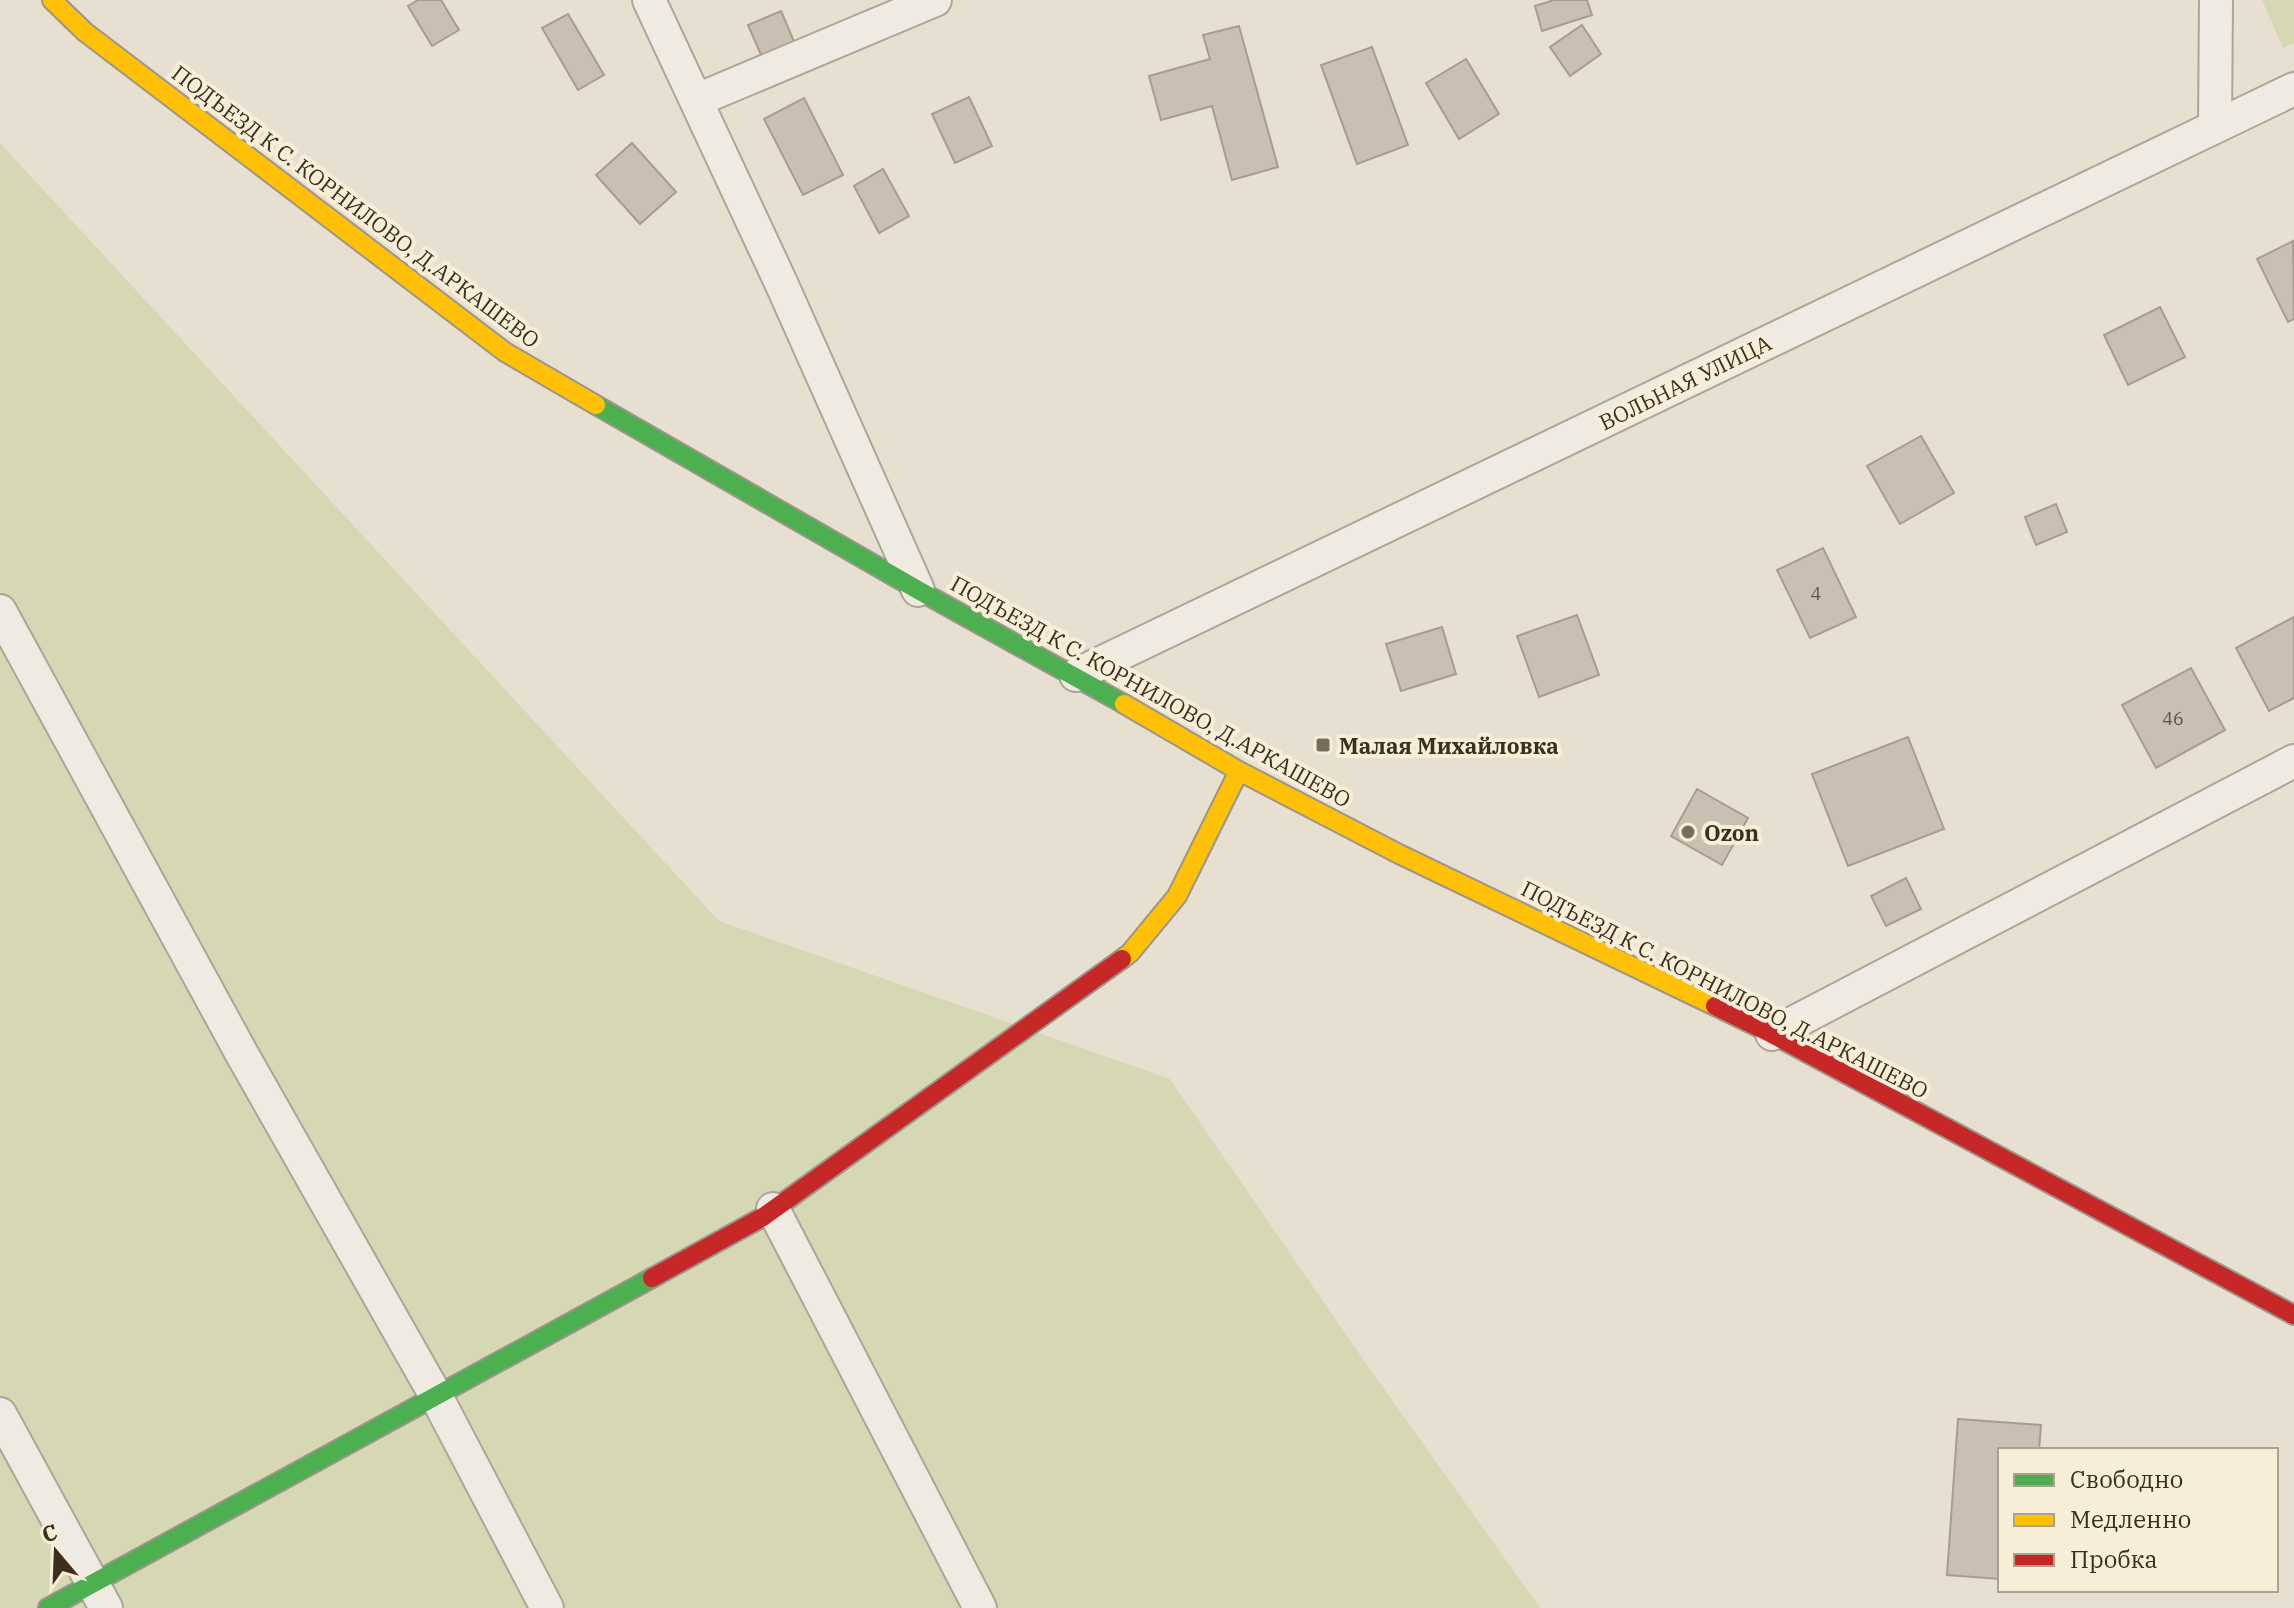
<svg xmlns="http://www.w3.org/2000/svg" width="2294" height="1608" font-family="'IBM Plex Serif',serif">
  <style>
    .green { fill: #d6d7b3 }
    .building { fill: #cbbfb2; stroke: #a89c90; stroke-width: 2 }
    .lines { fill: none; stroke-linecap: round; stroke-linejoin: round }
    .street-casing { stroke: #ada599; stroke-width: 36 }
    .fast-casing { stroke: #9c958a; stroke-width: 22 }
    .slow-casing { stroke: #9c958a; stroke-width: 22 }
    .jam-casing { stroke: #9c958a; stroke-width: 22 }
    .street { stroke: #efebe3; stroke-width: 32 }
    .fast { stroke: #4caf50; stroke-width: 18 }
    .slow { stroke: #ffc107; stroke-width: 18 }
    .jam { stroke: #c62828; stroke-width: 18 }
    .poi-dot { fill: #786c5e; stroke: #f7eed8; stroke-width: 3 }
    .labels { text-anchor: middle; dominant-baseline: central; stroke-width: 8; stroke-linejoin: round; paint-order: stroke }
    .number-label { font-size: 18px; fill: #605244 }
    .street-label { font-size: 22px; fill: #3d2e20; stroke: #f7eed8 }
    .poi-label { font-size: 22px; font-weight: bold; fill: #3d2e20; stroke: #f7eed8; text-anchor: start }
  </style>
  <rect width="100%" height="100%" fill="#e7e0d1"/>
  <path class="green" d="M 2262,0 L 2294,0 L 2294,43 L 2283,48 Z
    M 0,143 L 719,921 L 1170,1079 L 1367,1365 L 1540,1608 L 0,1608 Z"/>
  <path class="building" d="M 418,0 L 441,0 L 459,30 L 432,46 L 408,6 Z
    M 1554,0 L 1587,0 L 1592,15 L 1542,31 L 1535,6 Z
    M 781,11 L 798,51 L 765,64 L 748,25 Z
    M 568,14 L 604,75 L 578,90 L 542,28 Z
    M 1582,25 L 1601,54 L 1570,76 L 1550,47 Z
    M 1239,26 L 1278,167 L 1232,180 L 1212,106 L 1161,120 L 1149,76 L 1210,59 L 1203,35 Z
    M 1372,47 L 1408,145 L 1357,164 L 1321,65 Z
    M 1466,59 L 1499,114 L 1459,139 L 1426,83 Z
    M 969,97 L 992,146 L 955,163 L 932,114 Z
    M 804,98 L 843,175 L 803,195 L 764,119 Z
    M 632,143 L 676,192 L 640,224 L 596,175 Z
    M 883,169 L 909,216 L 879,233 L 854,186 Z
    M 2293,241 L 2294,319 L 2288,322 L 2257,259 Z
    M 2160,307 L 2185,357 L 2128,385 L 2104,335 Z
    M 1921,436 L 1954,493 L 1900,524 L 1867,466 Z
    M 2056,504 L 2067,532 L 2036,545 L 2025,517 Z
    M 1823,548 L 1856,617 L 1810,638 L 1777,570 Z
    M 1577,615 L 1599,675 L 1539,697 L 1517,636 Z
    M 2294,617 L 2294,698 L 2269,711 L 2236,648 Z
    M 1442,627 L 1456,674 L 1401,691 L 1386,644 Z
    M 2191,668 L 2225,730 L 2156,768 L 2122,705 Z
    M 1908,737 L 1944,829 L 1848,866 L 1812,774 Z
    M 1697,789 L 1748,818 L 1722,865 L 1671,836 Z
    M 1906,878 L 1921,909 L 1886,926 L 1871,896 Z
    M 1958,1419 L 2041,1425 L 2039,1450 L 2000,1450 L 2000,1579 L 1947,1575 Z"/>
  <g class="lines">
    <g class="street-casing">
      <path id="street" d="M 649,0 L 782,285 L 918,590
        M 697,100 L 935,0
        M 2215,127 L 2216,0
        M 0,611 L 243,1056 L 436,1396 L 547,1608
        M 1076,675 L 2294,89
        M 1772,1034 L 2294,761
        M 773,1209 L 980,1608
        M 0,1414 L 106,1608"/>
    </g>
    <g class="fast-casing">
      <path id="fast" d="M 596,405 L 918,590 L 1124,704
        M 48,1608 L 652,1278"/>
    </g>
    <g class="slow-casing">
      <path id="slow" d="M 52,0 L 85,32 L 505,352 L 596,405
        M 1124,704 L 1239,771 L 1399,854 L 1715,1006
        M 1122,959 L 1130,953 L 1177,896 L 1239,771"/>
    </g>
    <g class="jam-casing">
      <path id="jam" d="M 1715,1006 L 1772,1034 L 2294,1315
        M 652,1278 L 763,1217 L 1122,959"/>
    </g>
    <use href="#street" class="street"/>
    <use href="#fast" class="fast"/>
    <use href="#slow" class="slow"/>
    <use href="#jam" class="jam"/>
  </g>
  <g class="poi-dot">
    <rect x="1315" y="737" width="16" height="16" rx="4"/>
    <circle cx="1688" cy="832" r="8"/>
  </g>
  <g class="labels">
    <g class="number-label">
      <text x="1816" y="593">4</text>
      <text x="2173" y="718">46</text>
    </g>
    <g class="street-label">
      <text transform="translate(356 206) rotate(37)">ПОДЪЕЗД К С. КОРНИЛОВО, Д.АРКАШЕВО</text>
      <text transform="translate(1685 382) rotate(-26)">ВОЛЬНАЯ УЛИЦА</text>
      <text transform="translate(1151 691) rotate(29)">ПОДЪЕЗД К С. КОРНИЛОВО, Д.АРКАШЕВО</text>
      <text transform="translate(1725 989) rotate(27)">ПОДЪЕЗД К С. КОРНИЛОВО, Д.АРКАШЕВО</text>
    </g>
    <g class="poi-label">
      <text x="1339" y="745">Малая Михайловка</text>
      <text x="1704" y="832">Ozon</text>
    </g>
  </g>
  <rect x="1998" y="1448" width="280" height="144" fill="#f7eed8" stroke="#ada18e" stroke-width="2"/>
  <rect x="2014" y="1474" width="40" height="12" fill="#4caf50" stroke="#ada18e" stroke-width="2"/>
  <text x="2070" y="1488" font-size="24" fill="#3d2e20">Свободно</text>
  <rect x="2014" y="1514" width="40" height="12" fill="#ffc107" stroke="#ada18e" stroke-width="2"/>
  <text x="2070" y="1528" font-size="24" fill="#3d2e20">Медленно</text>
  <rect x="2014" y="1554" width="40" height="12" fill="#c62828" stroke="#ada18e" stroke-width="2"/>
  <text x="2070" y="1568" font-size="24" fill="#3d2e20">Пробка</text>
  <g transform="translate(56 1552) rotate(341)" stroke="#f7eed8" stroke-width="6" paint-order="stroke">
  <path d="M0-6L14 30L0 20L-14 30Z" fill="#3d2e20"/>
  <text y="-12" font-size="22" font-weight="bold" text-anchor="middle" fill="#3d2e20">С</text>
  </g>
</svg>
